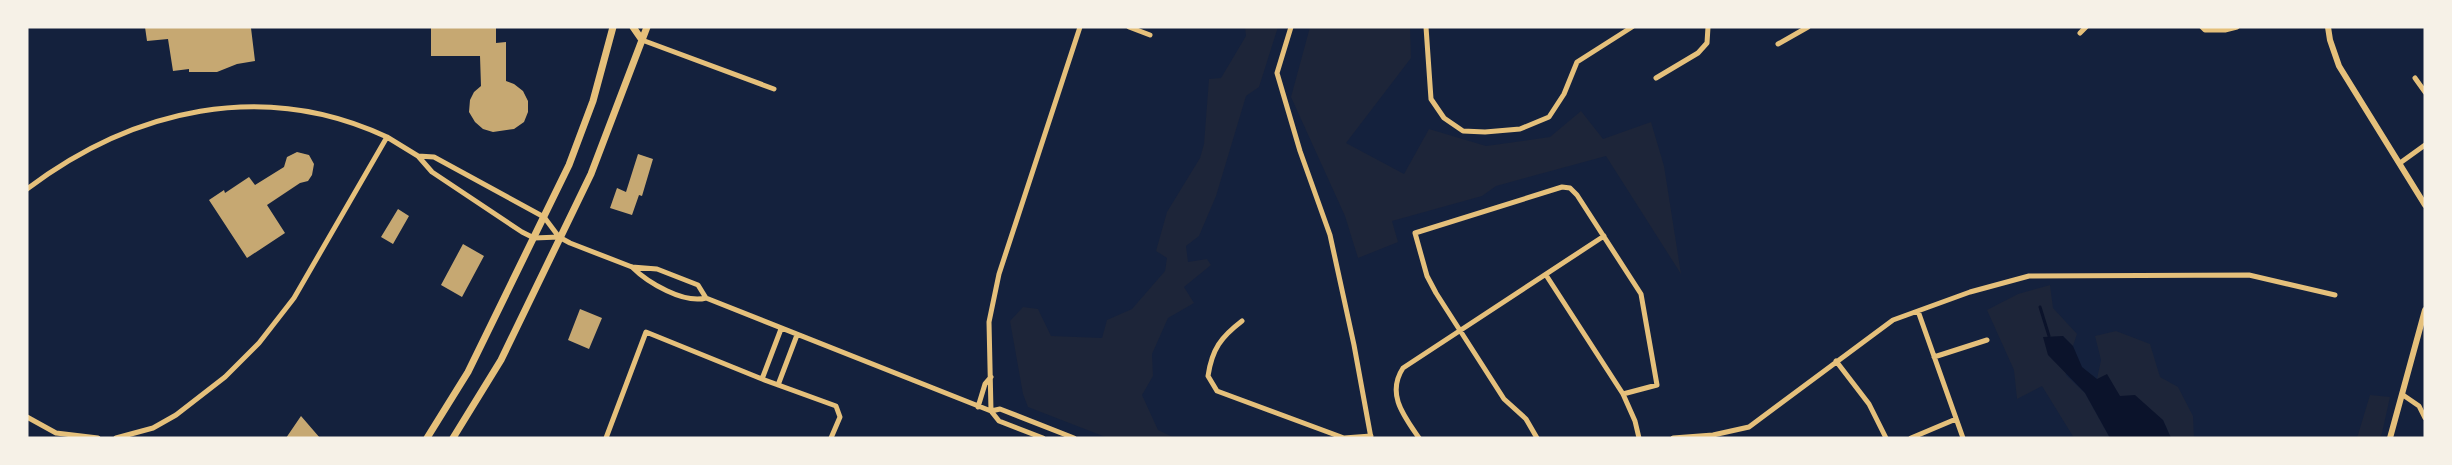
<svg xmlns="http://www.w3.org/2000/svg" width="2452" height="465" font-family="'Varela Round',sans-serif">
  <style>
    .green { fill: #1d2539 }
    .water { fill: #0b132b }
    .lines { fill: none; stroke-linecap: round; stroke-linejoin: round }
    .stream { stroke: #0b132b; stroke-width: 3 }
    .building { fill: #c6a872 }
    .minor { stroke: #e5c07b; stroke-width: 5 }
    .tertiary { stroke: #e5c07b; stroke-width: 6 }
    .secondary { stroke: #e5c07b; stroke-width: 7 }
  </style>
  <rect width="100%" height="100%" fill="#14213d"/>
  <path class="green" d="M 1245,27 L 1278,27 L 1259,87 L 1246,96 L 1216,196 L 1199,236 L 1186,246 L 1188,262 L 1207,259 L 1211,265 L 1184,287 L 1194,303 L 1168,318 L 1152,354 L 1153,376 L 1142,395 L 1158,430 L 1175,438 L 1108,438 L 1028,407 L 1023,394 L 1010,321 L 1023,307 L 1038,309 L 1051,336 L 1102,338 L 1107,320 L 1132,309 L 1165,271 L 1167,258 L 1156,251 L 1167,212 L 1200,158 L 1204,144 L 1209,79 L 1221,78 L 1246,36 Z
    M 1310,27 L 1410,27 L 1411,58 L 1346,143 L 1404,174 L 1429,129 L 1486,146 L 1550,137 L 1581,111 L 1603,139 L 1651,122 L 1664,166 L 1681,274 L 1606,156 L 1496,186 L 1482,196 L 1392,221 L 1398,242 L 1358,258 L 1345,216 L 1291,97 Z
    M 2050,285 L 2053,308 L 2077,334 L 2073,346 L 2063,336 L 2066,375 L 2085,393 L 2110,438 L 2074,438 L 2042,386 L 2017,399 L 2014,370 L 1987,310 L 2018,294 Z
    M 2116,331 L 2150,344 L 2160,377 L 2178,387 L 2193,416 L 2194,438 L 2171,438 L 2163,420 L 2120,396 L 2097,379 L 2101,360 L 2095,336 Z
    M 2370,395 L 2390,397 L 2382,433 L 2380,438 L 2357,438 Z"/>
  <path class="water" d="M 2063,336 L 2073,346 L 2082,367 L 2097,379 L 2107,374 L 2120,396 L 2135,395 L 2163,420 L 2171,438 L 2110,438 L 2085,393 L 2048,355 L 2043,337 Z"/>
  <g class="lines">
    <path class="stream" d="M 2040,307 L 2049,336"/>
  </g>
  <path class="building" d="M 145,27 L 251,28 L 255,61 L 237,64 L 217,72 L 189,72 L 189,69 L 173,71 L 168,39 L 147,41 Z
    M 431,27 L 496,27 L 496,43 L 506,42 L 506,81 L 514,84 L 523,91 L 528,101 L 528,112 L 524,122 L 514,129 L 493,132 L 483,129 L 475,122 L 469,112 L 470,100 L 474,92 L 481,86 L 480,56 L 431,56 Z
    M 297,152 L 309,155 L 314,164 L 312,175 L 308,181 L 300,183 L 267,205 L 285,233 L 247,258 L 209,200 L 224,190 L 225,193 L 249,177 L 255,185 L 284,167 L 287,157 Z
    M 638,154 L 653,159 L 642,196 L 639,195 L 632,215 L 610,208 L 617,188 L 626,192 Z
    M 398,209 L 409,216 L 393,244 L 381,237 Z
    M 463,244 L 484,256 L 462,297 L 441,285 Z
    M 580,309 L 602,318 L 589,349 L 568,340 Z
    M 301,416 L 320,438 L 286,438 Z"/>
  <g class="lines">
    <path class="minor" d="M 1129,27 L 1150,35
      M 1291,27 L 1277,73 L 1300,151 L 1330,235 L 1354,345 L 1371,438
      M 1426,27 L 1431,99 L 1444,118 L 1463,131 L 1485,132 L 1520,129 L 1549,117 L 1564,94 L 1577,62 L 1632,27
      M 2202,27 L 2205,30 L 2225,30 L 2237,27
      M 2080,33 L 2086,27
      M 642,40 L 774,89
      M 1778,44 L 1808,27
      M 1656,78 L 1698,53 L 1707,43 L 1708,27
      M 2415,78 L 2425,92
      M 387,137 L 418,156 L 432,172 L 522,232 L 534,238 L 559,237
      M 418,156 L 434,157 L 544,217 L 559,237 L 570,243 L 632,267 L 657,269 L 698,285 L 706,298 L 991,411 L 999,421 L 1043,438
      M 2400,163 L 2425,145
      M 27,189 C 133,109 263,79 387,137 L 294,298 L 259,343 L 225,377 L 176,415 L 153,428 L 116,438
      M 632,267 C 648,283 684,304 706,298
      M 1546,275 L 1623,394
      M 1918,311 L 1963,438
      M 1242,321 C 1221,337 1212,349 1208,376 L 1217,391 L 1344,438 L 1371,436
      M 1934,357 L 1987,340
      M 1836,361 L 1869,404 L 1886,438
      M 762,379 L 781,329
      M 778,385 L 797,335
      M 2403,395 L 2419,406 L 2425,418
      M 978,407 L 985,384 L 991,377
      M 991,411 L 989,322 L 999,274 L 1080,27
      M 991,411 L 1000,409 L 1074,438
      M 27,417 L 56,433 L 98,438
      M 606,438 L 646,332 L 762,379 L 836,406 L 840,417 L 831,438
      M 1419,438 C 1404,416 1386,394 1403,368 L 1604,236
      M 1537,438 L 1526,419 L 1504,399 L 1436,293 L 1427,276 L 1415,233 L 1562,187 L 1570,188 L 1577,195 L 1641,294 L 1657,385 L 1623,394 L 1635,421 L 1639,438
      M 1673,438 L 1713,435 L 1749,427 L 1893,320 L 1970,292 L 2029,276 L 2249,275 L 2335,295
      M 1911,438 L 1956,419"/>
    <path class="tertiary" d="M 2328,27 L 2330,40 L 2339,66 L 2425,205
      M 2390,438 L 2425,310"/>
    <path class="secondary" d="M 633,27 L 642,40
      M 427,438 L 468,372 L 569,165 L 593,101 L 613,27
      M 453,438 L 501,360 L 591,174 L 647,27"/>
  </g>
  <rect width="2452" height="465" fill="none" stroke="#f6f1e7" stroke-width="57"/>
</svg>
